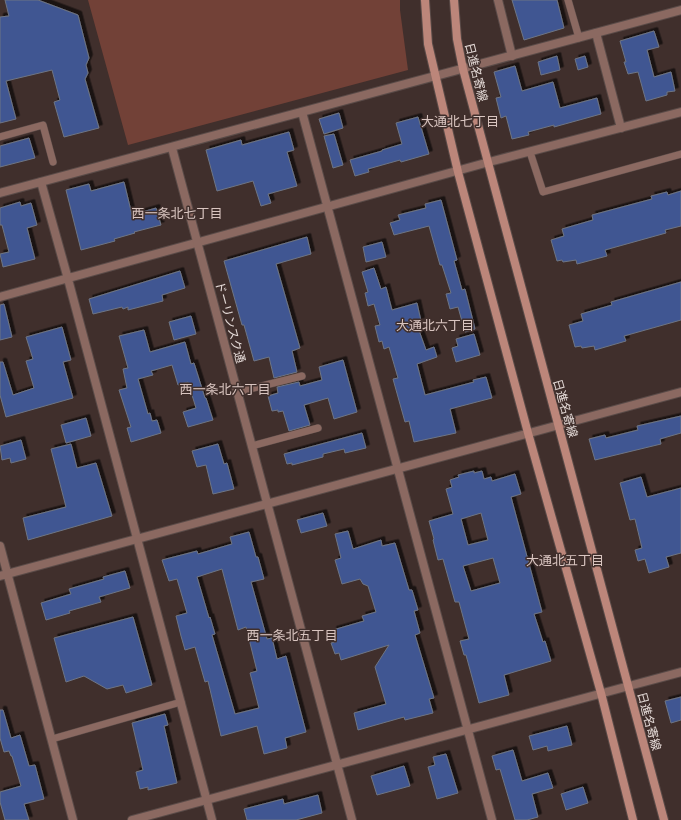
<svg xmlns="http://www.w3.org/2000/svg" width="681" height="820" font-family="Barlow,'Noto Sans JP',sans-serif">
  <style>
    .green { fill: #724137 }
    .building { fill: #3f5692; stroke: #6e7584; fill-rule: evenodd; filter: url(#shadow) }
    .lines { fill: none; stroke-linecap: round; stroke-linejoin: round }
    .service-casing { stroke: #5a4b48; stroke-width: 8 }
    .minor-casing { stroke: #5a4b48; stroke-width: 10 }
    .tertiary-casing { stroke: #5a4b48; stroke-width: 10 }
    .secondary-casing { stroke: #5a4b48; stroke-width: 10 }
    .service { stroke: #8b6961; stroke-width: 7 }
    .minor { stroke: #8b6961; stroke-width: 8 }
    .tertiary { stroke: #8b6961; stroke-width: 8 }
    .secondary { stroke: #bc867a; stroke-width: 8 }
    .labels { text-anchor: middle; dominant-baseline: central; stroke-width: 3; stroke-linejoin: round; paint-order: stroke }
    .street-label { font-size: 12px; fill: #e5dbd8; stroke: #402f2c }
    .neighbourhood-label { font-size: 13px; fill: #d9c5c0; stroke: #402f2c }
  </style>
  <defs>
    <filter id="shadow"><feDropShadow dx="3.5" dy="-3.5" stdDeviation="0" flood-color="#0009"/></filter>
  </defs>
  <rect width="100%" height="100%" fill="#402f2c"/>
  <path class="green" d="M 88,0 L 400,0 L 400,10 L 408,70 L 128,145 Z"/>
  <path class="building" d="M 5,0 L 38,0 L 78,15 L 89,58 L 86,65 L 88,73 L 85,79 L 99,128 L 64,137 L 54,102 L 60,100 L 52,70 L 6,81 L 16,119 L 0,123 L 0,17 L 9,16 Z
    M 512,0 L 557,0 L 564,28 L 524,40 Z
    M 654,31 L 659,47 L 647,50 L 654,77 L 671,72 L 675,91 L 667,92 L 667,95 L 646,101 L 638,72 L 628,74 L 624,62 L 626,62 L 620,41 Z
    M 557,56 L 560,70 L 541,75 L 538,62 Z
    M 585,56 L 588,67 L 578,70 L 575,59 Z
    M 515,66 L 522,91 L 553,82 L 560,108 L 597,98 L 601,114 L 554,127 L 554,125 L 528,132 L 529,135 L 512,139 L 506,116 L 501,118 L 496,98 L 501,97 L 494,72 Z
    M 339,113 L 343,128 L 324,134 L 319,119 Z
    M 418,117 L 429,154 L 401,162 L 400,160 L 368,169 L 369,172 L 355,176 L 350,160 L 382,151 L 382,150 L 402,144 L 396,123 Z
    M 289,132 L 294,150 L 287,152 L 297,186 L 268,194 L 271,203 L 261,206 L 253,181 L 217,191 L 206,150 L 241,140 L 242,145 Z
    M 334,134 L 343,165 L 333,168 L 324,136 Z
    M 29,138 L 35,158 L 0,167 L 0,146 Z
    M 124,182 L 132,215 L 156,208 L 161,225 L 134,232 L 135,233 L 114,239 L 115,241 L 81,250 L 66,190 L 89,184 L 91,191 Z
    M 681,191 L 681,226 L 665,230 L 666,233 L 605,250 L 607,256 L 577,264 L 576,260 L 563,262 L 562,260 L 557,261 L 551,240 L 564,236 L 562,229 L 593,220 L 592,215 L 652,199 L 651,196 L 667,192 L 668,195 Z
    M 441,200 L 457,260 L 454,261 L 462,290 L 465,289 L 475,329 L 465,332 L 458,307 L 450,309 L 446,294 L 451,293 L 442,265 L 440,265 L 429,226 L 394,235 L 390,223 L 400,220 L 398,215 L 426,208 L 425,204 Z
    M 20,202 L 21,206 L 31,203 L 37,225 L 27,228 L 35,259 L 3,267 L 0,254 L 9,252 L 2,225 L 0,225 L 0,208 Z
    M 307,237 L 311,254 L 276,264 L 300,348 L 292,351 L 297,372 L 274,378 L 269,357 L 254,361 L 244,325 L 242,325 L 224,261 Z
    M 382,242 L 386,257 L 366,262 L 363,247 Z
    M 374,268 L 381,289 L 386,287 L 392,310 L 417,303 L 421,321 L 416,322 L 426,350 L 434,347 L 437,357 L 417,364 L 425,395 L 474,382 L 473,380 L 486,377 L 492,398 L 450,409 L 456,433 L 414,442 L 409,421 L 405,422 L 393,379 L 398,378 L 389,347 L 384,349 L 382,341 L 379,342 L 375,326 L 380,325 L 374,304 L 368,306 L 365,293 L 368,292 L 362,272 Z
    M 180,271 L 185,288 L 162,295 L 163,301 L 128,310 L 128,307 L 123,309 L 122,307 L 93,314 L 89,299 Z
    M 681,282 L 681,320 L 624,336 L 626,341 L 595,350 L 594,346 L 582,348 L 581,346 L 575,347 L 569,325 L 583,321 L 581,314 L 612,305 L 611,302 Z
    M 4,304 L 12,337 L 0,340 L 0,305 Z
    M 191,316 L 196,334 L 174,340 L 169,322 Z
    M 62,327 L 71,360 L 63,362 L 73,398 L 6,417 L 0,395 L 0,362 L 3,362 L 13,395 L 34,388 L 26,361 L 33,359 L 26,337 Z
    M 144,330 L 150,352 L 185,342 L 191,364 L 194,363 L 205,398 L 206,398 L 213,420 L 188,427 L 183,412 L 196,408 L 188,382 L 178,385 L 172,365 L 151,371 L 153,375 L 138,379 L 148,414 L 150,413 L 152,421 L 157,420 L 161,433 L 131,442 L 127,428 L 131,427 L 119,390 L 127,388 L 123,369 L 128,368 L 119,336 Z
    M 474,334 L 480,355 L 456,362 L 452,348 L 458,346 L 456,339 Z
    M 343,360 L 357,412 L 334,419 L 328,398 L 304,405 L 310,425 L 289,431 L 283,411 L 278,412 L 278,410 L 272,411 L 268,396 L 278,393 L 277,387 L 299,382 L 300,386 L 322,380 L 319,367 Z
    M 681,416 L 681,433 L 660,439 L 661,444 L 595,460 L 589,439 L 605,435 L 606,438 L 638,430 L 637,426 Z
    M 86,418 L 91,436 L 66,443 L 61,425 Z
    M 362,433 L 366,448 L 345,453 L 344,449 L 323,454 L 323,457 L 292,465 L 292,463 L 287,464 L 284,454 Z
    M 21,440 L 26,459 L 11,463 L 10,458 L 2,460 L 0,446 Z
    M 71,444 L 77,468 L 96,463 L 112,516 L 28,540 L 23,518 L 66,507 L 51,449 Z
    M 218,444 L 224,464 L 227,463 L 234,489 L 213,494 L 206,465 L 197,467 L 192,451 Z
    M 474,471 L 474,473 L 482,471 L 484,479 L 491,477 L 492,481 L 515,474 L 521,494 L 511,497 L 542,612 L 534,614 L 543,642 L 545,641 L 551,661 L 504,675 L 509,695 L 479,703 L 466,655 L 464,655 L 460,641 L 469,639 L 459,602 L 455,602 L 443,559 L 438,560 L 433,540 L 434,539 L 429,521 L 453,514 L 446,489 L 452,487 L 450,480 L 459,477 L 458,475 ZM 481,513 L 488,540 L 468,545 L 461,519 ZM 493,558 L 500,583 L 471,591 L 463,566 Z
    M 641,477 L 647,497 L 681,488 L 681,553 L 666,557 L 669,567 L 649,573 L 645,559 L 638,561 L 635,550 L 642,548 L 635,519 L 630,520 L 620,483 Z
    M 323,513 L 327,526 L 301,533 L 297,520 Z
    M 348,531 L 353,549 L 381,540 L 382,546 L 395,543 L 409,590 L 412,590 L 418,610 L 414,611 L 420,633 L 415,635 L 434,698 L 429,699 L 433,713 L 405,720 L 404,717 L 358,730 L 354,713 L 386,704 L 375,667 L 389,645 L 341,660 L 339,653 L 335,654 L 331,643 L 336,642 L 333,630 L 364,621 L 362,616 L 376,612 L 368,586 L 363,584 L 360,579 L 342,584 L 335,560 L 341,558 L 335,534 Z
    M 249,532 L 256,557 L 258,557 L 264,579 L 251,582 L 267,639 L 272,638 L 277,659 L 286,656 L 306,732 L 285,738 L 287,748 L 264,754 L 257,726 L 221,736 L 208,681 L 205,682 L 195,647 L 185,650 L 181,636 L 176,616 L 187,613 L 177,579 L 169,581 L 162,560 L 197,551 L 198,554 L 232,544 L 230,537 ZM 222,569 L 238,630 L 246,627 L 257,671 L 250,673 L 259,708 L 235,714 L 212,635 L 215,634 L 210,617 L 209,618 L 197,577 Z
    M 125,571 L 130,588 L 99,597 L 101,602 L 69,611 L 70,613 L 46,620 L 41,603 L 71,594 L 69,589 L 104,579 L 103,577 Z
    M 133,617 L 152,685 L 126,693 L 123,685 L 107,689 L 84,676 L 66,682 L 54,638 Z
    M 681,697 L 681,720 L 671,723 L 665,701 Z
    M 0,710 L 3,710 L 11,738 L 20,735 L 29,766 L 35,765 L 44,799 L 24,804 L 29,820 L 5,820 L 0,802 L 0,792 L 21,786 L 12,756 L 11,756 L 9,751 L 4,752 L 0,738 Z
    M 165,714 L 168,725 L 164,726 L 177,783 L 148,790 L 148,787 L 140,789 L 136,772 L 143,770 L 132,723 Z
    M 567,726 L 572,745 L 548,751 L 547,746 L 533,750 L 529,736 Z
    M 513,750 L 522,781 L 548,773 L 553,788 L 532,794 L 538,817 L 527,820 L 515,820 L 500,769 L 496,770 L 492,756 Z
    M 446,754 L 458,793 L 437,799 L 428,767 L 435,765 L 433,757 Z
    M 404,766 L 410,786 L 377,795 L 371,776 Z
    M 583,787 L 588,803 L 566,810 L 561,794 Z
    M 318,795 L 322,813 L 296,820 L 247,820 L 244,809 L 283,799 L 284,804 Z"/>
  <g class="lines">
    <g class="service-casing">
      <path id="service" d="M 568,0 L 579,38
        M 0,137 L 43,125 L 53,162
        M 530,152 L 543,192 L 681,154
        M 237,392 L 302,376
        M 252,446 L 318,428
        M 52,739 L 181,702"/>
    </g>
    <g class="minor-casing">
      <path id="minor" d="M 498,0 L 512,56
        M 596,33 L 621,128
        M 302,112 L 492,820
        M 41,182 L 68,279 L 212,820
        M 0,297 L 489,162
        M 559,425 L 681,392
        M 629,686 L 681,672"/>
    </g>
    <g class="tertiary-casing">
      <path id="tertiary" d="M 172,148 L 352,820
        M 489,162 L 681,112
        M 0,193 L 681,10
        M 0,546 L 73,820
        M 0,576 L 559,425
        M 132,820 L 629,686"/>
    </g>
    <g class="secondary-casing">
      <path id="secondary" d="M 425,0 L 428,44 L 458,172 L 528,433 L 601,693 L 633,820
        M 454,0 L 457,39 L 463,69 L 664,820"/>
    </g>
    <use href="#service" class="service"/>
    <use href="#minor" class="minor"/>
    <use href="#tertiary" class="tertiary"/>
    <use href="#secondary" class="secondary"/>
  </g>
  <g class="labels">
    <g class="street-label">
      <text transform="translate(477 72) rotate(76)">日進名寄線</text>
      <text transform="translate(231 322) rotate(75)">ドーリンスク通</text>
      <text transform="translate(566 408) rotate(74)">日進名寄線</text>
      <text transform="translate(650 721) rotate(75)">日進名寄線</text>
    </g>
    <g class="neighbourhood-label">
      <text x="460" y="121">大通北七丁目</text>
      <text x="177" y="213">西一条北七丁目</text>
      <text x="435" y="325">大通北六丁目</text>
      <text x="225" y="389">西一条北六丁目</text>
      <text x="565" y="560">大通北五丁目</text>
      <text x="292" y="635">西一条北五丁目</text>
    </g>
  </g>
</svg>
